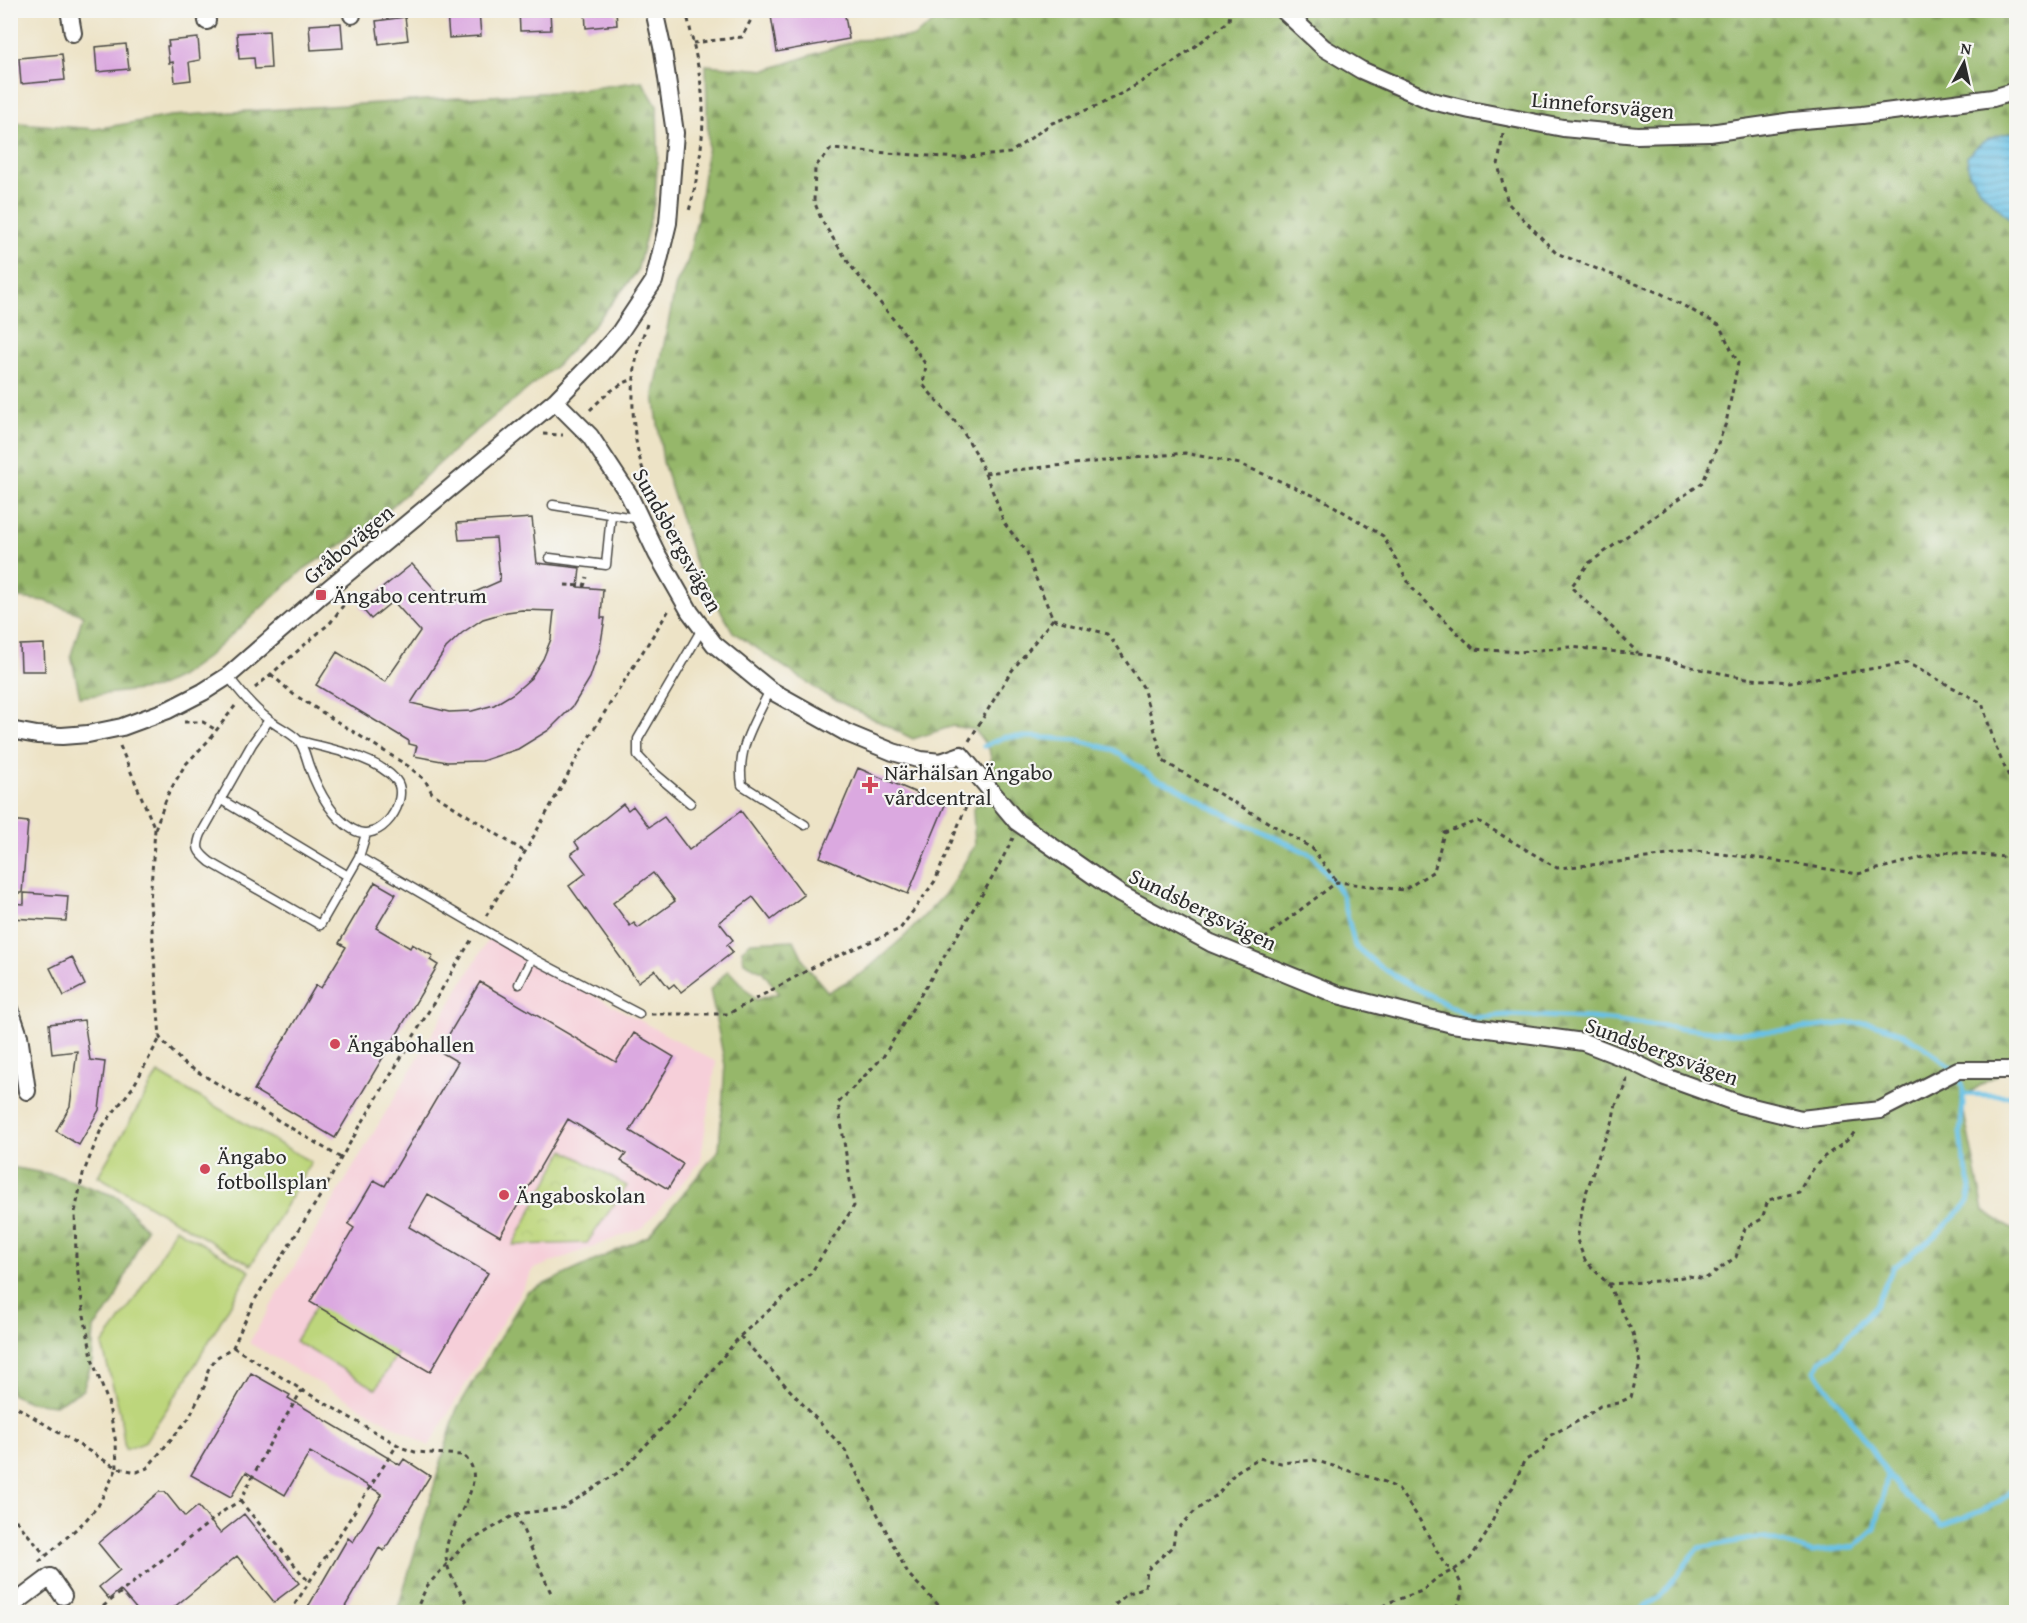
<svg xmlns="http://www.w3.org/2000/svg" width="2027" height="1623" font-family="'Gentium Book Plus',serif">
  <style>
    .built { fill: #f6cfd9 }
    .forest { fill: url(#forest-firs); stroke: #60714b; stroke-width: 1.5 }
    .park { fill: url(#park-crowns); stroke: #748053; stroke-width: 1.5 }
    .garden { fill: #bdd67b; stroke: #748053; stroke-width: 1.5 }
    .water { fill: url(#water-rules); stroke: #4a7688; stroke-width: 1.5 }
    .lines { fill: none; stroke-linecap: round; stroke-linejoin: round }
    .stream { stroke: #68c1e6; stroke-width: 5 }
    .building { fill: #dba9e0; fill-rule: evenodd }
    .lane-casing { stroke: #484742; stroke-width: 11 }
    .street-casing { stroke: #484742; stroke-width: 20 }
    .path { stroke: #484742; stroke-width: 3; stroke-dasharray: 4.5 4.5; stroke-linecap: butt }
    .lane { stroke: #fff; stroke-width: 8 }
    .street { stroke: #fff; stroke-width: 16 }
    .poi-dot { fill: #d1495b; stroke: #f6f6f2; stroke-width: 2 }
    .labels { text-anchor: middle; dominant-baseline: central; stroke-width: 4.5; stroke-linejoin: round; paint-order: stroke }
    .street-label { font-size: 22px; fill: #2b2b2b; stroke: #f6f6f2 }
    .poi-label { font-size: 22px; fill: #2b2b2b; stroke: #f6f6f2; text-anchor: start }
  </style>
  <defs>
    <pattern id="forest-firs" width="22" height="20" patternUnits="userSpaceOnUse" patternTransform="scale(1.5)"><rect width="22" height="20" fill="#96b76b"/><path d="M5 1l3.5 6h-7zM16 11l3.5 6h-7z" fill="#7b9558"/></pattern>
    <pattern id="park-crowns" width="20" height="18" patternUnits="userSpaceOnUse" patternTransform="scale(1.5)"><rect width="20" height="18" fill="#bdd67b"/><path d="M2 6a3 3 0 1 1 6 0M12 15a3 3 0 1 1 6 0" fill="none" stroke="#a3b86a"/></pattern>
    <pattern id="water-rules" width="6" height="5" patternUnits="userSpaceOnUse" patternTransform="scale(1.5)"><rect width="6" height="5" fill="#68c1e6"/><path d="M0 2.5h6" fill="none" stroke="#569dbb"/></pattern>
  </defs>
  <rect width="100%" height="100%" fill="#f6f6f2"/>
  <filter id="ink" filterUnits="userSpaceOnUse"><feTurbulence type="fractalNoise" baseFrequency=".0167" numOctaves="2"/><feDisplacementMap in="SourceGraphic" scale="12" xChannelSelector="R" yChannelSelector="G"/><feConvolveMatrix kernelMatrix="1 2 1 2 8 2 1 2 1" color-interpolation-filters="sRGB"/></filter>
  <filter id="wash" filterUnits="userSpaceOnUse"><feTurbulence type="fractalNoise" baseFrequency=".008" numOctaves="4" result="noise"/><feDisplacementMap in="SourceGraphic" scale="24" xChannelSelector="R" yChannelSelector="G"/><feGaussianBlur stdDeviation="1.35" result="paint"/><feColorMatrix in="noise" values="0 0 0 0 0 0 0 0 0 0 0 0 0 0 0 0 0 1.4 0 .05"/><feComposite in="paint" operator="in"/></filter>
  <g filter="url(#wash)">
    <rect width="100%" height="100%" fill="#ede3c6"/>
    <path class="built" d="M 489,938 L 716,1062 L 700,1163 L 642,1228 L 534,1269 L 429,1446 L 249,1343 Z"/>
    <path class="forest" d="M 949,10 L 2016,11 L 2016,132 C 1997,135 1979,140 1967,157 L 1981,191 L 2016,225 L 2016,1062 L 1961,1098 L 1984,1211 L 2016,1231 L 2016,1612 L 397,1612 L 456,1411 L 527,1292 L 648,1236 L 719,1150 L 725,1065 L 710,990 L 728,970 L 756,1000 L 779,993 L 762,971 L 744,962 L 742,950 L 751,942 L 794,940 L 807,967 L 828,992 L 864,972 L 906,935 L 947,892 L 975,845 L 973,810 L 995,777 L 989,749 L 975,730 L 953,726 L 913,739 L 824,694 L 733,632 L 697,569 L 663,462 L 654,394 L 676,284 L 688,260 L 699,210 L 708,145 L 706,65 L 766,70 L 857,40 L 914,37 Z
      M 642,81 L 657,106 L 658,149 L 655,200 L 637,272 L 593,326 L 557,365 L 470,436 L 369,527 L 304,569 L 206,658 L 179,677 L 156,688 L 80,697 L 71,655 L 83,615 L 45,601 L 11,597 L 11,119 L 19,123 L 95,129 L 171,116 L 571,91 Z
      M 11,1167 L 55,1175 L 118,1197 L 146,1229 L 113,1304 L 94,1328 L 92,1362 L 83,1390 L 55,1405 L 29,1402 L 11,1394 Z"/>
    <path class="park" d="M 564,1150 L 627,1186 L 587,1243 L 513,1245 Z"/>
    <path class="garden" d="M 158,1073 L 311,1162 L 251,1265 L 98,1176 Z
      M 175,1228 L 250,1271 L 188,1377 L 144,1443 L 125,1450 L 120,1413 L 102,1345 C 130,1309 154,1269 175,1228 Z
      M 317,1304 L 398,1352 L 376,1389 L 295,1341 Z"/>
    <path class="water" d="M 2016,132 L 2016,225 L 1981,191 L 1969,173 L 1967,157 C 1979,140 1997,135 2016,132 Z"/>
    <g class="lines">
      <path class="stream" d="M 984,746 L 1005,737 L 1034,737 L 1078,740 L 1114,750 L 1154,778 L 1173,785 L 1214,809 L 1312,855 L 1342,894 L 1355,946 L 1376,964 L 1403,981 L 1472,1018 L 1507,1015 L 1590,1018 L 1731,1033 L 1792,1030 L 1848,1023 L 1870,1023 L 1894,1030 L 1922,1045 L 1956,1071 L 1963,1086 L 1963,1105 L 1960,1132 L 1963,1157 L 1971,1187 L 1968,1203 L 1937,1234 L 1893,1268 L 1876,1305 L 1832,1353 L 1820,1361 L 1815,1371 L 1850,1418 L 1888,1475 L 1875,1529 L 1855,1547 L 1812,1552 L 1763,1537 L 1698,1548 L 1659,1598 L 1637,1612
        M 1963,1094 L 2016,1096
        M 1888,1475 L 1907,1497 L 1942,1525 C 1969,1515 1996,1509 2016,1487"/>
    </g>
    <g id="blocks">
      <path class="building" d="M 519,10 L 550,10 L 551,30 L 520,31 Z
        M 585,10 L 616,10 L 617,25 L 586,28 Z
        M 770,10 L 844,10 L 849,39 L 777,52 Z
        M 479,11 L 481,36 L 449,38 L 447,13 Z
        M 405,17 L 408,40 L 379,44 L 376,21 Z
        M 341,23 L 343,48 L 311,50 L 309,25 Z
        M 269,31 L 271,68 L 255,69 L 254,58 L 239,59 L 237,33 Z
        M 198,38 L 200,60 L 189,62 L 191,80 L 175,82 L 173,62 L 169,63 L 167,46 L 169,46 L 168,41 Z
        M 126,44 L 129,69 L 97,72 L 95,47 Z
        M 62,54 L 65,80 L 21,84 L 19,58 Z
        M 532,518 L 537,563 L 580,568 L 578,587 L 603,589 L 601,618 L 605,618 L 600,648 L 590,678 L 573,706 L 549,730 L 518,749 L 482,761 L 447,762 L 414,756 L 417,746 L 409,744 L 409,741 L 316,685 L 337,652 L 385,682 L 420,631 L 393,601 L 371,619 L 360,606 L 412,564 L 448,604 L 500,581 L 496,538 L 459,540 L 457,523 ZM 522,610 L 554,611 L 551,639 L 543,659 L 531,678 L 514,693 L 494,705 L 472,711 L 449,712 L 411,703 L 446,648 L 462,633 L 483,619 L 507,612 Z
        M 44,644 L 45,671 L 21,671 L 20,645 Z
        M 858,768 L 945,805 L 908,894 L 820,857 Z
        M 623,804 L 628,810 L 633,806 L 649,827 L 664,817 L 689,850 L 741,811 L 804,895 L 771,920 L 753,897 L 719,922 L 733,940 L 727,945 L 733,952 L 681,992 L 674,984 L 669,988 L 655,970 L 638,982 L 569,886 L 586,873 L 571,854 L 579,848 L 575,842 ZM 653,873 L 675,901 L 638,928 L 634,923 L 630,926 L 613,903 Z
        M 10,820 L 28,822 L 22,893 L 10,893 Z
        M 375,882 L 396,894 L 376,928 L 410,948 L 412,944 L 433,956 L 430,960 L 438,965 L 335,1138 L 254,1090 L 316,985 L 321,988 L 346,947 L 339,943 Z
        M 24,893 L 68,896 L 66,921 L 10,918 L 10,903 L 24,904 Z
        M 72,957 L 85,985 L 64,996 L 50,968 Z
        M 480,982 L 616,1062 L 634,1033 L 674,1057 L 630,1131 L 683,1164 L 668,1189 L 621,1161 L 626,1154 L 568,1119 L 500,1236 L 428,1194 L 409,1227 L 488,1273 L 430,1372 L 310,1302 L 354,1228 L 348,1224 L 374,1180 L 385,1186 L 458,1062 L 439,1051 Z
        M 84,1020 L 90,1060 L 105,1062 L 99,1110 L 79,1145 L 56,1131 L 70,1106 L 77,1051 L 52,1054 L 49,1024 Z
        M 251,1373 L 290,1395 L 288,1398 L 400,1465 L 404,1459 L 430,1476 L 384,1551 L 379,1548 L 342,1612 L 305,1612 L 348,1538 L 353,1542 L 382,1494 L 310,1452 L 285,1495 L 246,1472 L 231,1497 L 191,1475 Z
        M 159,1492 L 165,1492 L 185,1517 L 198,1506 L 220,1533 L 244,1514 L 299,1583 L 274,1602 L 237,1556 L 168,1612 L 139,1612 L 120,1590 L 109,1599 L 99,1587 L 120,1570 L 98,1543 Z"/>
    </g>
  </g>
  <g filter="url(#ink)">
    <use href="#blocks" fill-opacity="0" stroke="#484742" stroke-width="1.5"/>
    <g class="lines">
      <g class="lane-casing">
        <path id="lane" d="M 553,505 L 640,519
          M 550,558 L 606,565 L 611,515
          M 228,676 C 240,692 252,707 268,719 C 278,727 290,732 298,740 C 304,746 306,758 309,766 C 317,788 331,816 352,829 C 381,847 411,798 396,780 C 375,756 329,749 300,741
          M 770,690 C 755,722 736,748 742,785 L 805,825
          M 269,720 L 252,744 L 201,834 C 195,849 198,852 210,862 L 320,925 L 359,857 L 366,834
          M 220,799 L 348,876
          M 690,803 L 652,771 L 638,756 L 638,739 L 702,629
          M 359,857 L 532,958 L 639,1014
          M 519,984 L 532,958"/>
      </g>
      <g class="street-casing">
        <path id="street" d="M 69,10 L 73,33
          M 206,10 L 207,21
          M 352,10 L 352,15
          M 1283,10 L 1324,48 L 1361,70 L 1432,101 L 1470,110 L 1563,128 L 1637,135 L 1710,133 L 1792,121 L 1862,115 L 1993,98 L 2016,91
          M 555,401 L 590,436 L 629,495 L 657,554 L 690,612 L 714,644 L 770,690 L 847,733 L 893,752 L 921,760 L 941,762 L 961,755 L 1017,822 L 1120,894 L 1211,943 L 1338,995 L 1452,1024 L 1583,1042 L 1629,1060 L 1657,1074 L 1740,1104 L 1801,1119 L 1880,1110 L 1958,1070 L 2008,1070 L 2016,1072
          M 10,730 L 37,735 L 62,736 L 88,734 L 122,727 L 168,710 L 203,692 L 228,676 L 321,595 L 555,401 L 600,355 L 620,332 L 654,281 L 668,223 L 675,133 L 663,51 L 654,10
          M 10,1009 L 19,1036 L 27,1091
          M 10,1607 L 50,1577 L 63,1596"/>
      </g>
      <path class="path" d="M 686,10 C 692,38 699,66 702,93 C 706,127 698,182 688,214
        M 693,43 L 742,37 L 756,10
        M 1503,134 L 1498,165 L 1508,203 L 1556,253 L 1662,294 L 1719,325 L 1738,363 L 1726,423 L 1703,482 L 1589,563 L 1571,587 L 1638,653
        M 647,324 C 644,334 639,345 637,355 C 629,399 632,452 652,492 C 662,512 690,550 687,572
        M 590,410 C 603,397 616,384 635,379
        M 543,434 L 563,435
        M 985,473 L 1185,453 L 1240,464 L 1324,500 L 1383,536 L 1411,587 L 1474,649 L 1519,652 L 1570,647 L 1638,654 L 1653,656 L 1699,669 L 1752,679 L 1790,682 L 1907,663 L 1982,703 L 1996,748 L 2016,792
        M 565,585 L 584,586 L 587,577
        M 1053,619 L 1108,634 L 1143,687 L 1163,761 L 1312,848 L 1337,882
        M 271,674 L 293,694 L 408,766 L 425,780 L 432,793 L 525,852
        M 255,688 L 331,622 L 353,592
        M 184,722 L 203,722 L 216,730
        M 969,741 L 1010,673 L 1053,619 L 1035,576 L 1027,552 L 1004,523 L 995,497 L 976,453 L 960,427 L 923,385 L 926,365 L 905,334 L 850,265 L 822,221 L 814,201 L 815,167 L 831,149 L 958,158 L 1010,153 L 1052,123 L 1097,106 L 1128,90 L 1171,64 L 1229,21 L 1230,10
        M 120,746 L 155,829 L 150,902 L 160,1038 L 183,1063 L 341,1158
        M 155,829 L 168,794 L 185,765 L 208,741 L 235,706
        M 486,916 L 525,852 L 586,742 L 669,610
        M 1258,945 L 1279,926 L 1337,882 L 1404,890 L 1434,871 L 1444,833 L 1478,821 L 1557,868 L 1611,863 L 1696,851 L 1772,860 L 1858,874 L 1944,852 L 2005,857 L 2016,849
        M 651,1014 L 728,1014 L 821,963 L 900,929 L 935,881 L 971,795
        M 1608,1284 L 1659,1281 L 1689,1276 L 1705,1279 L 1736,1257 L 1745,1228 L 1762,1219 L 1768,1200 L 1799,1192 C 1806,1179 1814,1166 1825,1156 C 1835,1148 1849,1142 1855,1131
        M 740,1336 L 845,1450 L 908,1574 L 945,1612
        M 233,1347 L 302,1390 L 403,1448 L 415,1452 L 462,1455 C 495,1478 446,1523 446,1553 C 445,1573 463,1596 473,1612
        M 10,1403 L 117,1468
        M 117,1468 L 116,1443 L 108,1402 L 93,1362 L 84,1315 L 76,1259 L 75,1212 L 83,1174 L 102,1127 L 133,1087 L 160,1038
        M 240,1501 L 309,1582
        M 10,1513 L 45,1555
        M 516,1514 L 551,1593
        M 39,1562 L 84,1522 L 98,1506 L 117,1468 L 137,1472 L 147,1468 L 189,1418 L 205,1385 L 208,1370 L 216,1358 L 233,1347 L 254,1301 L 327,1185 L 341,1158 L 473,937
        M 1454,1570 C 1468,1595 1460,1590 1457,1612
        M 1115,1605 L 1127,1594 L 1145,1587 L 1147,1570 L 1173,1546 L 1175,1532 L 1195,1511 L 1218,1494 L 1236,1472 L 1259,1458 L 1281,1463 L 1314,1460 L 1385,1482 L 1398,1489 L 1418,1517 L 1443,1562 L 1452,1571
        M 96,1612 L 225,1510 L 240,1501 L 270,1443 L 302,1390
        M 290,1612 L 397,1445
        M 415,1612 L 427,1586 L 464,1545 L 516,1514 L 563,1508 L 622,1470 L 682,1407 L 740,1336 L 811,1273 L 854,1206 L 838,1103 L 883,1057 L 994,875 L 1013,838
        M 1109,1612 L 1116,1603
        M 1376,1612 L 1390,1602 L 1422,1591 L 1438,1577 L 1454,1570 L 1470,1559 L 1487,1533 L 1500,1504 L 1513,1487 L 1524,1461 L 1543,1450 L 1547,1437 L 1584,1418 L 1600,1406 L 1618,1403 L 1631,1397 L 1640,1363 L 1633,1333 L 1608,1284 L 1585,1260 L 1577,1240 L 1584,1199 L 1603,1143 L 1612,1124 L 1615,1107 L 1626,1086 L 1627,1077"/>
      <use href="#lane" class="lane"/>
      <use href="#street" class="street"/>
    </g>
  </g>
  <g class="poi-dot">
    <rect x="315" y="589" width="12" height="12" rx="3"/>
    <path d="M867 776h6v6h6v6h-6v6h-6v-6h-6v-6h6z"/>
    <circle cx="335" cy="1044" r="6"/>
    <circle cx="205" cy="1169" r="6"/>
    <circle cx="504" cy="1195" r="6"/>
  </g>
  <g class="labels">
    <g class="street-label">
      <text transform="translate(1603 105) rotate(5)">Linneforsvägen</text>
      <text transform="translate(678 540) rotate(61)">Sundsbergsvägen</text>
      <text transform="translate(348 544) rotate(-40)">Gråbovägen</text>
      <text transform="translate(1203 909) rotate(26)">Sundsbergsvägen</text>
      <text transform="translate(1662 1051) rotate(20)">Sundsbergsvägen</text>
    </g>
    <g class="poi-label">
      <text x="333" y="595">Ängabo centrum</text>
      <text x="884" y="772">Närhälsan Ängabo<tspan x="884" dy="25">vårdcentral</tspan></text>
      <text x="347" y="1044">Ängabohallen</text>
      <text x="217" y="1156">Ängabo<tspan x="217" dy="25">fotbollsplan</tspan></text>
      <text x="516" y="1195">Ängaboskolan</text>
    </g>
  </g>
  <rect width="2027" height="1623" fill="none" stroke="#f6f6f2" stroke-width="36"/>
  <g transform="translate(1964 63) rotate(8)" stroke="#f6f6f2" stroke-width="4.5" paint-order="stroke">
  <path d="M0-4.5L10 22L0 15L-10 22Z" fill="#2b2b2b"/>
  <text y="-9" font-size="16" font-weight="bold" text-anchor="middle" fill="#2b2b2b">N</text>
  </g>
</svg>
